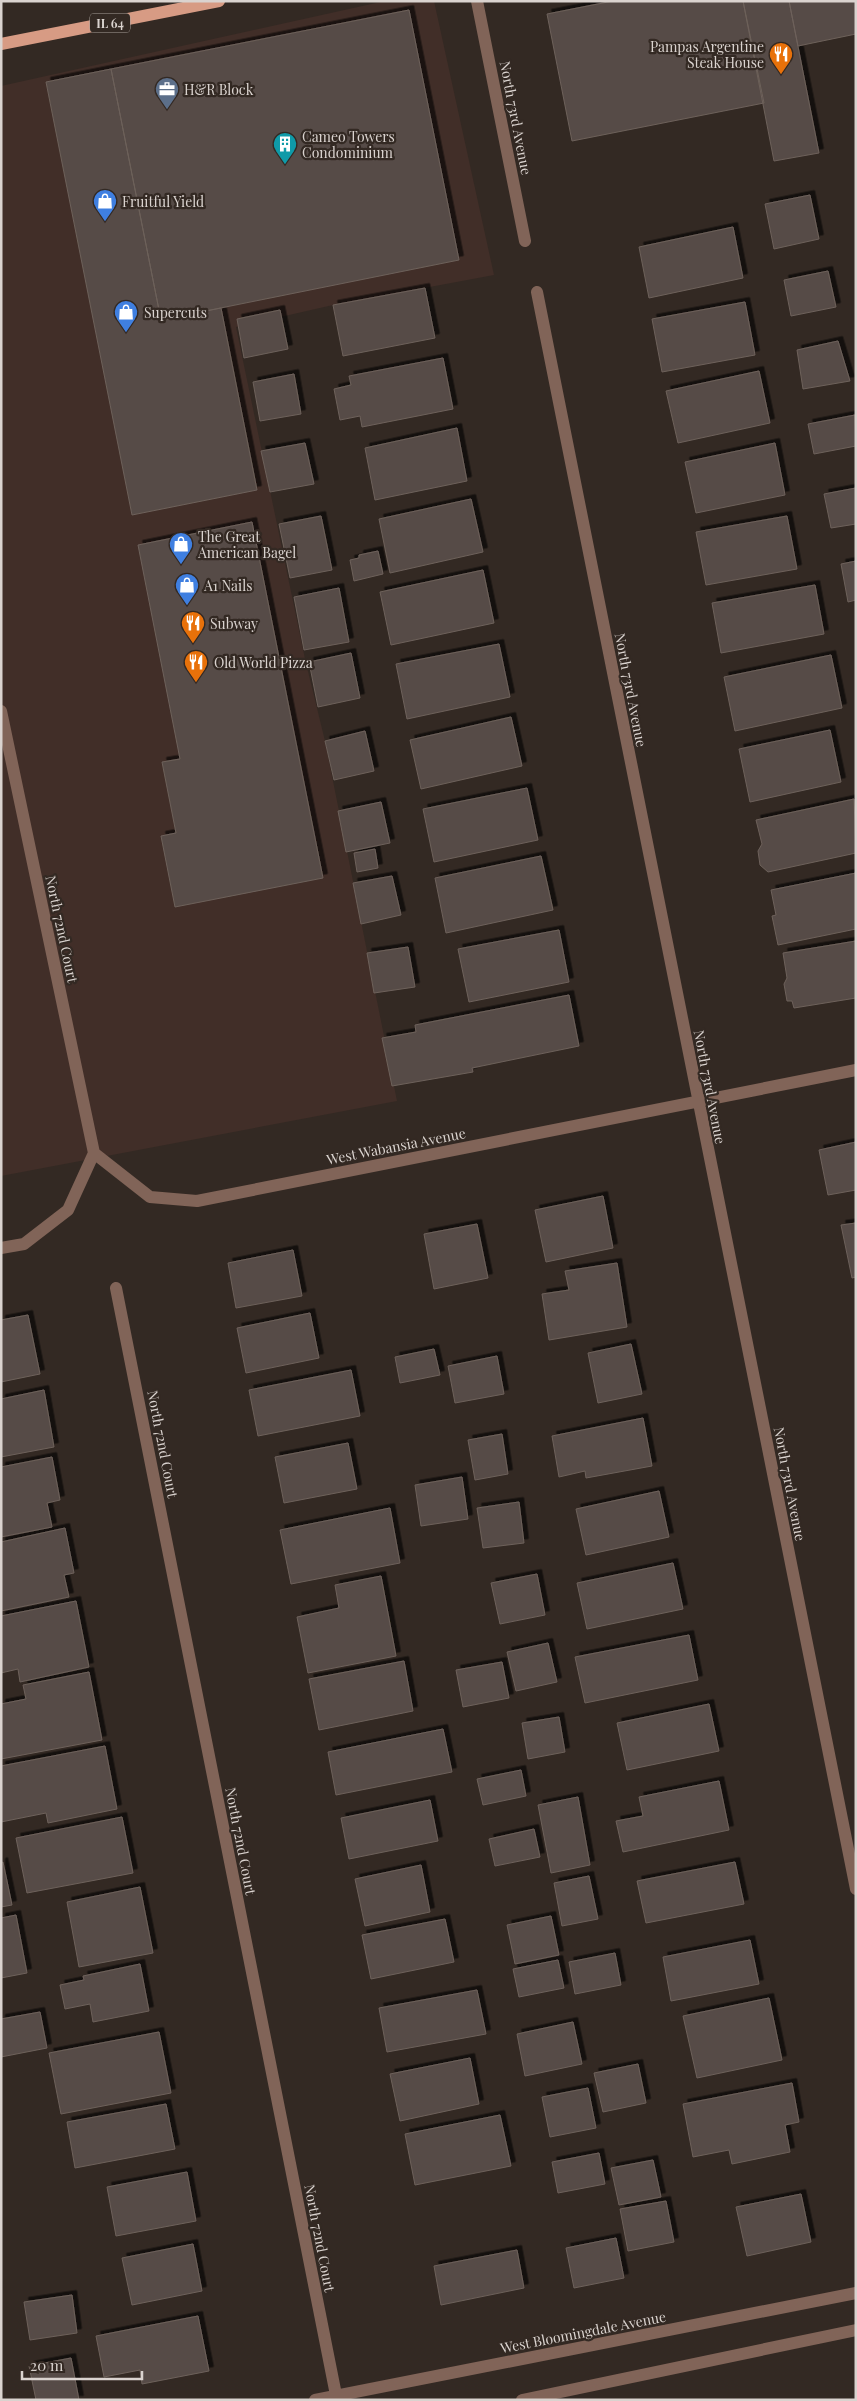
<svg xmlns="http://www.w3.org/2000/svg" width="857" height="2401" font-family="'Playfair Display',serif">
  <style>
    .commercial { fill: #412e28 }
    .building { fill: #574c46; stroke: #6d615b; filter: url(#shadow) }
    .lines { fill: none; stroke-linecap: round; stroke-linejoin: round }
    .minor { stroke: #816458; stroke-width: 12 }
    .major { stroke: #d79b84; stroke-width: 12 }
    .labels { text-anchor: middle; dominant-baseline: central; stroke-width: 4.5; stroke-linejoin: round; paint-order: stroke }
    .shield { fill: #332923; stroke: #a8a09b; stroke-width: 1 }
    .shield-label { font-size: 12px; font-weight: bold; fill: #dad3cf }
    .poi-label { font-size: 14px; fill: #dad3cf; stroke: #332923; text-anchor: start }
    .street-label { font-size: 14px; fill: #dad3cf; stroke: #332923 }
  </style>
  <defs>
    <filter id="shadow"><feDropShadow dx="4.5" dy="-4.5" stdDeviation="0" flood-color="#0009"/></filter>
  </defs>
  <rect width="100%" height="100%" fill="#332923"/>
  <path class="commercial" d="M 385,1 L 434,1 L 494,275 L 333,305 L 236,327 L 305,659 L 325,741 L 397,1101 L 1,1176 L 1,86 Z"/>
  <path class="building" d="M 613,1 L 743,1 L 764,103 L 572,141 L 547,14 Z
    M 743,1 L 789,1 L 819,153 L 774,161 Z
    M 789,1 L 856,1 L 856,34 L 798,46 Z
    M 409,10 L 459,260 L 161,320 L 111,69 Z
    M 111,69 L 161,320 L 221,308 L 257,490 L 132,515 L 46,82 Z
    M 810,195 L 819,239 L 774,249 L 765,204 Z
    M 733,227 L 743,278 L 649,298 L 639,247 Z
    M 828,271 L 836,307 L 791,316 L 784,280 Z
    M 425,288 L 435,338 L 343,356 L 333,305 Z
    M 745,302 L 755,355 L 662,372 L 652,319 Z
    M 280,310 L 288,349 L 244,358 L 237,319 Z
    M 838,341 L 850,381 L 803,389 L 797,350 Z
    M 443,358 L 453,409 L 362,427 L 360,416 L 340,420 L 334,389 L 351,385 L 349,376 Z
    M 759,371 L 770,423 L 678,443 L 666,391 Z
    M 294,374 L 301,414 L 260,421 L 253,382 Z
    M 855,415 L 856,446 L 814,454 L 808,424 Z
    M 457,428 L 467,481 L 375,500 L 365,448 Z
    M 305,443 L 314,484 L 270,492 L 261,451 Z
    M 775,443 L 785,495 L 696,513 L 685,462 Z
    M 856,488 L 856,524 L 831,528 L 824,494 Z
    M 471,499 L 483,552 L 390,573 L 379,519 Z
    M 321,516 L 332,570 L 290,578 L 279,524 Z
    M 787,516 L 797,569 L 706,585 L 696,532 Z
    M 252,522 L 323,878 L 175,907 L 161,836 L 176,833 L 162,762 L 180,759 L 138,545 Z
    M 378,551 L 383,574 L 354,581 L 350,560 L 359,558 L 359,555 Z
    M 856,561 L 856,600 L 848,602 L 841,564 Z
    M 483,570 L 494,623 L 391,645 L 380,592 Z
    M 815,585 L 824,634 L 721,653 L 712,603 Z
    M 339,588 L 349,642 L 304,650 L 294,597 Z
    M 499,644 L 510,697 L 407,719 L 396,664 Z
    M 351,653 L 360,698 L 318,707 L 309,662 Z
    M 831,655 L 842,708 L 735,731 L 724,677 Z
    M 511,717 L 522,766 L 421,789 L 410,740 Z
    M 830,730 L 841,782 L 750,802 L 739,749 Z
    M 365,731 L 374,771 L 334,780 L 325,741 Z
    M 527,788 L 538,840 L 434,862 L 423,809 Z
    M 854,799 L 856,853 L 768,872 L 760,865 L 758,851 L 762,844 L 756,820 Z
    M 381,802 L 390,843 L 346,852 L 338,811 Z
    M 375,849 L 378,868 L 357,872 L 354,853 Z
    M 541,856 L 553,910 L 446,933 L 435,878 Z
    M 856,873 L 856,929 L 778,945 L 772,916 L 776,915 L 771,890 Z
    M 392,876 L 401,915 L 361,924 L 353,883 Z
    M 559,930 L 569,982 L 469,1002 L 458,949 Z
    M 856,941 L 856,998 L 794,1008 L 792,1001 L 787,1001 L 784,984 L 787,978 L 783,953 Z
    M 408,947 L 415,987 L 374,993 L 367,953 Z
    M 569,995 L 579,1046 L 472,1068 L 473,1072 L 392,1086 L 382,1038 L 416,1032 L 415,1025 Z
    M 856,1142 L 856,1190 L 828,1195 L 819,1150 Z
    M 603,1196 L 613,1248 L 546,1262 L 535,1210 Z
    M 856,1223 L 856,1277 L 852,1278 L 841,1225 Z
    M 477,1224 L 488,1278 L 434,1289 L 424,1234 Z
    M 293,1250 L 302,1296 L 236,1308 L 228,1263 Z
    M 617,1263 L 627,1327 L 549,1340 L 542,1294 L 569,1290 L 565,1271 Z
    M 310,1313 L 319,1358 L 246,1373 L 237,1328 Z
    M 28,1315 L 40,1374 L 1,1382 L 1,1320 Z
    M 631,1344 L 642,1394 L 598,1403 L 588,1353 Z
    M 434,1349 L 440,1375 L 400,1383 L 395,1357 Z
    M 497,1356 L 504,1394 L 455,1403 L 448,1366 Z
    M 351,1370 L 360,1416 L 258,1436 L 249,1390 Z
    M 44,1390 L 54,1447 L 1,1457 L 1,1399 Z
    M 643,1418 L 652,1466 L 586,1478 L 585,1471 L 559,1477 L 552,1436 Z
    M 502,1434 L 508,1474 L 475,1480 L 468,1440 Z
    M 348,1443 L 357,1489 L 284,1503 L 275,1457 Z
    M 52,1457 L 60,1500 L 47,1503 L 52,1527 L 1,1537 L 1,1467 Z
    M 462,1477 L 468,1519 L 421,1526 L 415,1485 Z
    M 659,1491 L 669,1537 L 586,1555 L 576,1509 Z
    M 519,1502 L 524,1543 L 483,1548 L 477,1508 Z
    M 390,1508 L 400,1563 L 291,1584 L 280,1530 Z
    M 65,1528 L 74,1573 L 64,1575 L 69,1597 L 1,1611 L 1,1542 Z
    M 673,1563 L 683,1609 L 587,1629 L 577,1583 Z
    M 537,1574 L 545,1615 L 500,1624 L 491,1583 Z
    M 381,1576 L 396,1656 L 308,1673 L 297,1617 L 339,1608 L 335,1585 Z
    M 76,1601 L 89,1667 L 20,1682 L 18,1669 L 1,1673 L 1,1616 Z
    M 689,1635 L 698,1680 L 585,1703 L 575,1657 Z
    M 548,1643 L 557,1682 L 516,1691 L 507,1652 Z
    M 404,1661 L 413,1711 L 319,1730 L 309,1679 Z
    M 502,1662 L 509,1698 L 463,1707 L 456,1670 Z
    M 89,1672 L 102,1740 L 1,1759 L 1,1704 L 26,1699 L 23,1685 Z
    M 709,1704 L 719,1751 L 627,1770 L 617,1723 Z
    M 559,1717 L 565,1752 L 528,1759 L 522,1723 Z
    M 443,1729 L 452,1772 L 336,1795 L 328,1752 Z
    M 105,1746 L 117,1809 L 48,1823 L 46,1813 L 1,1822 L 1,1766 Z
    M 521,1770 L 526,1796 L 483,1805 L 477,1779 Z
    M 719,1781 L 729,1830 L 623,1852 L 616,1821 L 643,1816 L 639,1797 Z
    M 578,1797 L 590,1865 L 551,1873 L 538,1805 Z
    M 430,1800 L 438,1841 L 349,1859 L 341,1818 Z
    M 122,1817 L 133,1873 L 27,1893 L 16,1838 Z
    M 534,1829 L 540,1857 L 495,1866 L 489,1839 Z
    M 3,1862 L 12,1905 L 1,1907 L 1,1863 Z
    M 735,1862 L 744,1904 L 646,1923 L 637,1881 Z
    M 421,1865 L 430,1912 L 365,1926 L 355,1879 Z
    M 589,1876 L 598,1919 L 562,1926 L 554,1883 Z
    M 140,1887 L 153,1953 L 79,1967 L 67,1902 Z
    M 16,1915 L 27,1973 L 1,1978 L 1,1918 Z
    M 551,1916 L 559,1955 L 515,1964 L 507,1925 Z
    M 445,1919 L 454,1962 L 371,1979 L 362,1935 Z
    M 750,1940 L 759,1984 L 671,2001 L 663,1957 Z
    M 615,1953 L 621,1985 L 575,1994 L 569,1962 Z
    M 558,1960 L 564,1988 L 519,1997 L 513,1969 Z
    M 140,1964 L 149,2011 L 93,2022 L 90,2004 L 65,2009 L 60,1985 L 84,1980 L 83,1976 Z
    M 477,1990 L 486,2034 L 387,2052 L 379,2008 Z
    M 769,1998 L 782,2060 L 697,2078 L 683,2016 Z
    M 40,2012 L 47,2048 L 1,2057 L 1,2019 Z
    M 573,2022 L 582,2064 L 525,2076 L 517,2034 Z
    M 159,2032 L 171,2093 L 61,2114 L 49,2053 Z
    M 470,2058 L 479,2104 L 400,2121 L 390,2074 Z
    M 638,2064 L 646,2103 L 603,2112 L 594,2073 Z
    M 792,2083 L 799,2122 L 785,2125 L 790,2152 L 732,2164 L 729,2150 L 693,2157 L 683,2104 Z
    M 588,2088 L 596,2128 L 550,2137 L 542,2097 Z
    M 166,2104 L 175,2149 L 75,2168 L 67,2122 Z
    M 500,2115 L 511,2166 L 415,2185 L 405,2134 Z
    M 599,2153 L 605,2184 L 558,2193 L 552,2162 Z
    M 653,2160 L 661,2197 L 619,2205 L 611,2168 Z
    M 187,2172 L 196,2221 L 116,2236 L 107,2187 Z
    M 801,2194 L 811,2242 L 747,2256 L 736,2207 Z
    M 666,2201 L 674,2242 L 628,2251 L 620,2209 Z
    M 616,2238 L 624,2278 L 574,2288 L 566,2248 Z
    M 193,2244 L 202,2291 L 132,2305 L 122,2258 Z
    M 517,2250 L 524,2288 L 441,2305 L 434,2266 Z
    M 72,2295 L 77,2333 L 30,2340 L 24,2302 Z
    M 198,2316 L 209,2371 L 142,2384 L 140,2370 L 104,2377 L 96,2336 Z
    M 71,2358 L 79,2400 L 36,2400 L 29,2366 Z"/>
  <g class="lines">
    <path class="minor" d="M 477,1 L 525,241
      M 537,292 L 856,1889
      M 1,711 L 94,1153
      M 94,1153 L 150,1197 L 197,1201 L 856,1070
      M 1,1248 L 24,1244 L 68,1210 L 94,1153
      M 116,1288 L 337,2400
      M 315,2400 L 856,2293
      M 522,2400 L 856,2330"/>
    <path class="major" d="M 1,44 L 219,1"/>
  </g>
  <defs>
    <g id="restaurant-pin" transform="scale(1.25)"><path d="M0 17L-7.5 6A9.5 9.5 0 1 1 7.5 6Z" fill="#e8710a" stroke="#332923"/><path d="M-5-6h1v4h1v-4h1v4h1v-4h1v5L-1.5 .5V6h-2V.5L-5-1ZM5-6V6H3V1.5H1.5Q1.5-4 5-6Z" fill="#fff"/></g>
    <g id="office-pin" transform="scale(1.25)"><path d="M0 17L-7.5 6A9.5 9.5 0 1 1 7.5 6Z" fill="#5c6f8a" stroke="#332923"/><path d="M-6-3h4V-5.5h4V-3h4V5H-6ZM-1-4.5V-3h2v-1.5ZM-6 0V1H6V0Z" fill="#fff"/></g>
    <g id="building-pin" transform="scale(1.25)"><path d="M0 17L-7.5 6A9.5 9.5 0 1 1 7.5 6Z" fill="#0f9aa8" stroke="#332923"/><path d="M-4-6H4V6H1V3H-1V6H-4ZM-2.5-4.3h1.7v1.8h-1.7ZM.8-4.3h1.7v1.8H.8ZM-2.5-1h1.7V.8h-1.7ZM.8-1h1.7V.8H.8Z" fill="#fff"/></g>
    <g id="shop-pin" transform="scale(1.25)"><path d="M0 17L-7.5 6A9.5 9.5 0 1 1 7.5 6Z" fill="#3f7fe0" stroke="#332923"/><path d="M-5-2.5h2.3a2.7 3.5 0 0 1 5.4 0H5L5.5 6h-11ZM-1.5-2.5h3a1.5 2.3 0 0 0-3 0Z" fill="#fff"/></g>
  </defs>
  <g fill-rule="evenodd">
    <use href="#restaurant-pin" x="781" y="54"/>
    <use href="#office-pin" x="167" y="89"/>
    <use href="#building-pin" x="285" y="144"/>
    <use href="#shop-pin" x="105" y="201"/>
    <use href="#shop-pin" x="126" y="312"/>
    <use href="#shop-pin" x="181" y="544"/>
    <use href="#shop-pin" x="187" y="585"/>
    <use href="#restaurant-pin" x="193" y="623"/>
    <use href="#restaurant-pin" x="196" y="662"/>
  </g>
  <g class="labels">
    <rect class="shield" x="90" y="13.5" width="40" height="19" rx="4"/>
    <g class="shield-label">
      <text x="110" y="23">IL 64</text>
    </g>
    <g class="poi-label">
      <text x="764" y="46" text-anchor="end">Pampas Argentine<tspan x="764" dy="16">Steak House</tspan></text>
      <text x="184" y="89">H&amp;R Block</text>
      <text x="302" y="136">Cameo Towers<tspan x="302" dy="16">Condominium</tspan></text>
      <text x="122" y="201">Fruitful Yield</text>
      <text x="144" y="312">Supercuts</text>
      <text x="198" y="536">The Great<tspan x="198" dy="16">American Bagel</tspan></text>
      <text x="204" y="585">A1 Nails</text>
      <text x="210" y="623">Subway</text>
      <text x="214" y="662">Old World Pizza</text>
    </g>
    <g class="street-label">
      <text transform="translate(516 118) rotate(79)">North 73rd Avenue</text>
      <text transform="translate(631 690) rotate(79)">North 73rd Avenue</text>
      <text transform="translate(62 929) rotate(78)">North 72nd Court</text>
      <text transform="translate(710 1087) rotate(79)">North 73rd Avenue</text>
      <text transform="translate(396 1146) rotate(-11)">West Wabansia Avenue</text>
      <text transform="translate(163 1444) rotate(79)">North 72nd Court</text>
      <text transform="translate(790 1484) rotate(79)">North 73rd Avenue</text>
      <text transform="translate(241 1841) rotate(79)">North 72nd Court</text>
      <text transform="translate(320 2238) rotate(79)">North 72nd Court</text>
      <text transform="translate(583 2332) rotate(-11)">West Bloomingdale Avenue</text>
    </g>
  </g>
  <rect width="857" height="2401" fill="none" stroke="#dad3cf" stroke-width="5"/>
  <path d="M22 2371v8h120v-8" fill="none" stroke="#dad3cf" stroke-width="2.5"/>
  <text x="30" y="2371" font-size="15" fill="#dad3cf" stroke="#332923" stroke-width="4" paint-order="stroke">20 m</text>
</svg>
